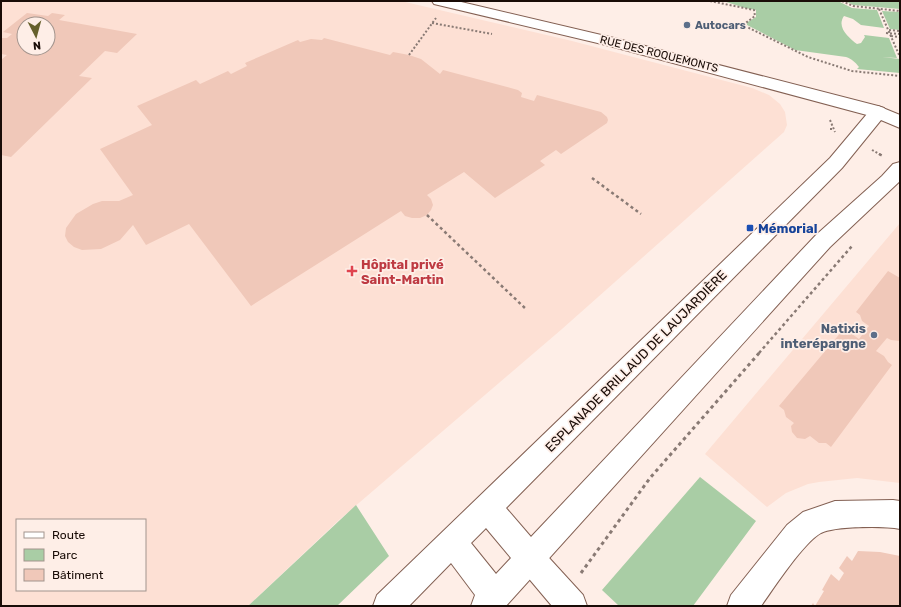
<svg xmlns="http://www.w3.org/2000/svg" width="901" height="607" font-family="Rubik,sans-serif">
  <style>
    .built { fill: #fde0d4; fill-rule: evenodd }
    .green { fill: #a9cda5 }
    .building { fill: #f0c8b9; fill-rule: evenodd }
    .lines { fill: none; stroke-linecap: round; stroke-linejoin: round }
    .street-casing { stroke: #836053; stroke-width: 2 }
    .secondary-casing { stroke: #836053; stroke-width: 2 }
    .path-far2 { stroke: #897a74; stroke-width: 2; stroke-dasharray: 2 2; stroke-linecap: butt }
    .path-far1 { stroke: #897a74; stroke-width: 2.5; stroke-dasharray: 3 3; stroke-linecap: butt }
    .path { stroke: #897a74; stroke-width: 3; stroke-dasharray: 3.5 3.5; stroke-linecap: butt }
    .street { fill: #fff; fill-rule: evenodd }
    .secondary { fill: #fff; fill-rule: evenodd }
    .service-dot { fill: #5c6f8a; stroke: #feeee7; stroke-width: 1.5 }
    .transit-dot { fill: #1a4fb4; stroke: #feeee7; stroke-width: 1.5 }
    .health-dot { fill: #e0444e; stroke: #feeee7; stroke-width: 1.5 }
    .labels { text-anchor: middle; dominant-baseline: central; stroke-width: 3.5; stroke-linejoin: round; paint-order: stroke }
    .far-service-label { font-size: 11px; font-weight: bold; fill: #4e5e75; stroke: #feeee7; text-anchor: start }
    .far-street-label { font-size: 11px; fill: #190c07; stroke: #feeee7 }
    .transit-label { font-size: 13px; font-weight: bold; fill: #164399; stroke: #feeee7; text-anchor: start }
    .health-label { font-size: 13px; font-weight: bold; fill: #be3a42; stroke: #feeee7; text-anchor: start }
    .service-label { font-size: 13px; font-weight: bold; fill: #4e5e75; stroke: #feeee7; text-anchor: end }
    .street-label { font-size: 13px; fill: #190c07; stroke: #feeee7 }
  </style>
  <rect width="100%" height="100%" fill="#feeee7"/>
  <path class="built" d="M 1,1 L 401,1 L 572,41 L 752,88 L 769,95 L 780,104 L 785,112 L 787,125 L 784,132 L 562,329 L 339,520 L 248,606 L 1,606 ZM 24,24 L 48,24 L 48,48 L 24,48 ZM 17,520 L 145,520 L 145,590 L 17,590 Z
    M 900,223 L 900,483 L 857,478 L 819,482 L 808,484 L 786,493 L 767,507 L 705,454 Z"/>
  <path class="green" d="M 723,1 L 838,1 L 852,8 L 877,10 L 884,28 L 861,25 L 853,19 L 844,16 C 836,27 849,38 857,44 L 861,43 L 865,37 L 864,35 L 889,38 L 897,58 L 882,57 L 900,59 L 900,73 L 857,69 L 859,67 C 855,62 852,59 846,57 L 795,50 L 747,25 L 746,23 L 756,17 L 756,10 L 745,8 Z
    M 845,1 L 900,1 L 900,9 L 853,5 Z
    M 882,11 L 900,12 L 900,30 L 890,29 Z
    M 700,477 L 756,521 L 693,606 L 619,606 L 602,590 Z
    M 356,505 L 389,556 L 337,606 L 248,606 Z"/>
  <path class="building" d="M 27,13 L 48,16 L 52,13 L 65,15 L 59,20 L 137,34 L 117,53 L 105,51 L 79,76 L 92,78 L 11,157 L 1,155 L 1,60 L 7,55 L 1,54 L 1,38 L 7,38 L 12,34 L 3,32 ZM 24,24 L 48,24 L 48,48 L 24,48 Z
    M 324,38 L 390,55 L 393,52 L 409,55 L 421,59 L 440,74 L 443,70 L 518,90 L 522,93 L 521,97 L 534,101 L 537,95 L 601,112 L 607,117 L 608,120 L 607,123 L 561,154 L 556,150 L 540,161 L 545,165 L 495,198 L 464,172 L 427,195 L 431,199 L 433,205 L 431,210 L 427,215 L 420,218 L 412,218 L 405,216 L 401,211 L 251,306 L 189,224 L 146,245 L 133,225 L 120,240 L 101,249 L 82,250 L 74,247 L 68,242 L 65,236 L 66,228 L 76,214 L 93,204 L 102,201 L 119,201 L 133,195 L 100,149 L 152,125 L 137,106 L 196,80 L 200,84 L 228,71 L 231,74 L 247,66 L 245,63 L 298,40 L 300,42 L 311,39 L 322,40 Z
    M 888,271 L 900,278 L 900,341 L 891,340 L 887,338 L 876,351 L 884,356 L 888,362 L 892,365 L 831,447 L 826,443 L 819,443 L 810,436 L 805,439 L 797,438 L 792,432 L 791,426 L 794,423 L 786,417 L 784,410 L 779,406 L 842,331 L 852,334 L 859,339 L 869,326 L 862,321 L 860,315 L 856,312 Z
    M 858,551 L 880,552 L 900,556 L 900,606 L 811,606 L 813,603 L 815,606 L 824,591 L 822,590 L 831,574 L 839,581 L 844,573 L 839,568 L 847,556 L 852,561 Z"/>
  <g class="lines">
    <g class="street-casing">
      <path id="street" d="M 432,1 L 457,1 L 614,38 L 878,106 L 884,108 L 887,112 L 884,116 L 878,118 L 606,45 L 434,4 Z
        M 893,500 L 900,501 L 900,529 C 884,526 835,526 821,533 C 803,543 774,588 761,606 L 727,606 L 731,595 L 787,525 L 803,512 L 835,501 Z
        M 530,544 L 540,548 L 583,595 L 587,606 L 552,606 L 520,568 L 516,558 L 520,548 Z"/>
    </g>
    <g class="secondary-casing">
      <path id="secondary" d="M 878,106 L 900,115 L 900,128 L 881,120 L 842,168 L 506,508 L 531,537 L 816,235 L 882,176 L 893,164 L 900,162 L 900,181 L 830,247 L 506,606 L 471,606 L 475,595 L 451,563 L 409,606 L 373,606 L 377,595 L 830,158 L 872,108 ZM 486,528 L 511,558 L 496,574 L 471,543 Z"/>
    </g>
    <path class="path-far2" d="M 710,1 L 754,10 L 755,16 L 743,25 L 808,57 L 852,71 L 900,76
      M 842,1 L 853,6 L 900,11
      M 879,9 L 900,57
      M 432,23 L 492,34
      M 889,30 L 900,31
      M 886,33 L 900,34
      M 891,36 L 900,37
      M 409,55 L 436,18
      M 830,120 L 835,132
      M 830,129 L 832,129
      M 872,150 L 881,155"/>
    <path class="path-far1" d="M 879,154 L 883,156
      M 592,178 L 641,214
      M 427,215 L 527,310
      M 759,353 L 852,246"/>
    <path class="path" d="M 581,573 L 650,478 L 760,352"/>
    <use href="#street" class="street"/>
    <use href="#secondary" class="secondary"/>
  </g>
  <g class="service-dot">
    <circle cx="687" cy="25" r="4"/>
    <circle cx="874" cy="335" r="4"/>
  </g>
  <rect class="transit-dot" x="746" y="224" width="8" height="8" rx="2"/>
  <path class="health-dot" d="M350 265h4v4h4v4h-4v4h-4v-4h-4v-4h4z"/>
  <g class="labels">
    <g class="far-service-label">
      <text x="695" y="25">Autocars</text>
    </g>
    <g class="far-street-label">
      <text transform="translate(659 54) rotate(14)">RUE DES ROQUEMONTS</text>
    </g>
    <g class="transit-label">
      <text x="758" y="228">Mémorial</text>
    </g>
    <g class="health-label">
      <text x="361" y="264">Hôpital privé<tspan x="361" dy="15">Saint-Martin</tspan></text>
    </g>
    <g class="service-label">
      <text x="866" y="328">Natixis<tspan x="866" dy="15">interépargne</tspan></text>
    </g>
    <g class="street-label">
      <text transform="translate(636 361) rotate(-45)">ESPLANADE BRILLAUD DE LAUJARDIÈRE</text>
    </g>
  </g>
  <rect width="901" height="607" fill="none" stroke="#190c07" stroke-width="4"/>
  <rect x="16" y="519" width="130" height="72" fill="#feeee7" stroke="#a2948d"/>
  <rect x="24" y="532" width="20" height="6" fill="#ffffff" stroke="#a2948d"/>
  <text x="52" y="539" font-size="12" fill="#190c07">Route</text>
  <rect x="24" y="549" width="20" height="12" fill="#a9cda5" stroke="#a2948d"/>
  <text x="52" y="559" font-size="12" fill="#190c07">Parc</text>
  <rect x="24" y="569" width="20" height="12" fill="#f0c8b9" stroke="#a2948d"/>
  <text x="52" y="579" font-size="12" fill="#190c07">Bâtiment</text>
  <g transform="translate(36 36) rotate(174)"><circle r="19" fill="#feeee7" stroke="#a2948d"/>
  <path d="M0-3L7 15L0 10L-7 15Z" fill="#66602c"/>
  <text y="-6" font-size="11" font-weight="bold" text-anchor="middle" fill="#190c07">N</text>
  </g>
</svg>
